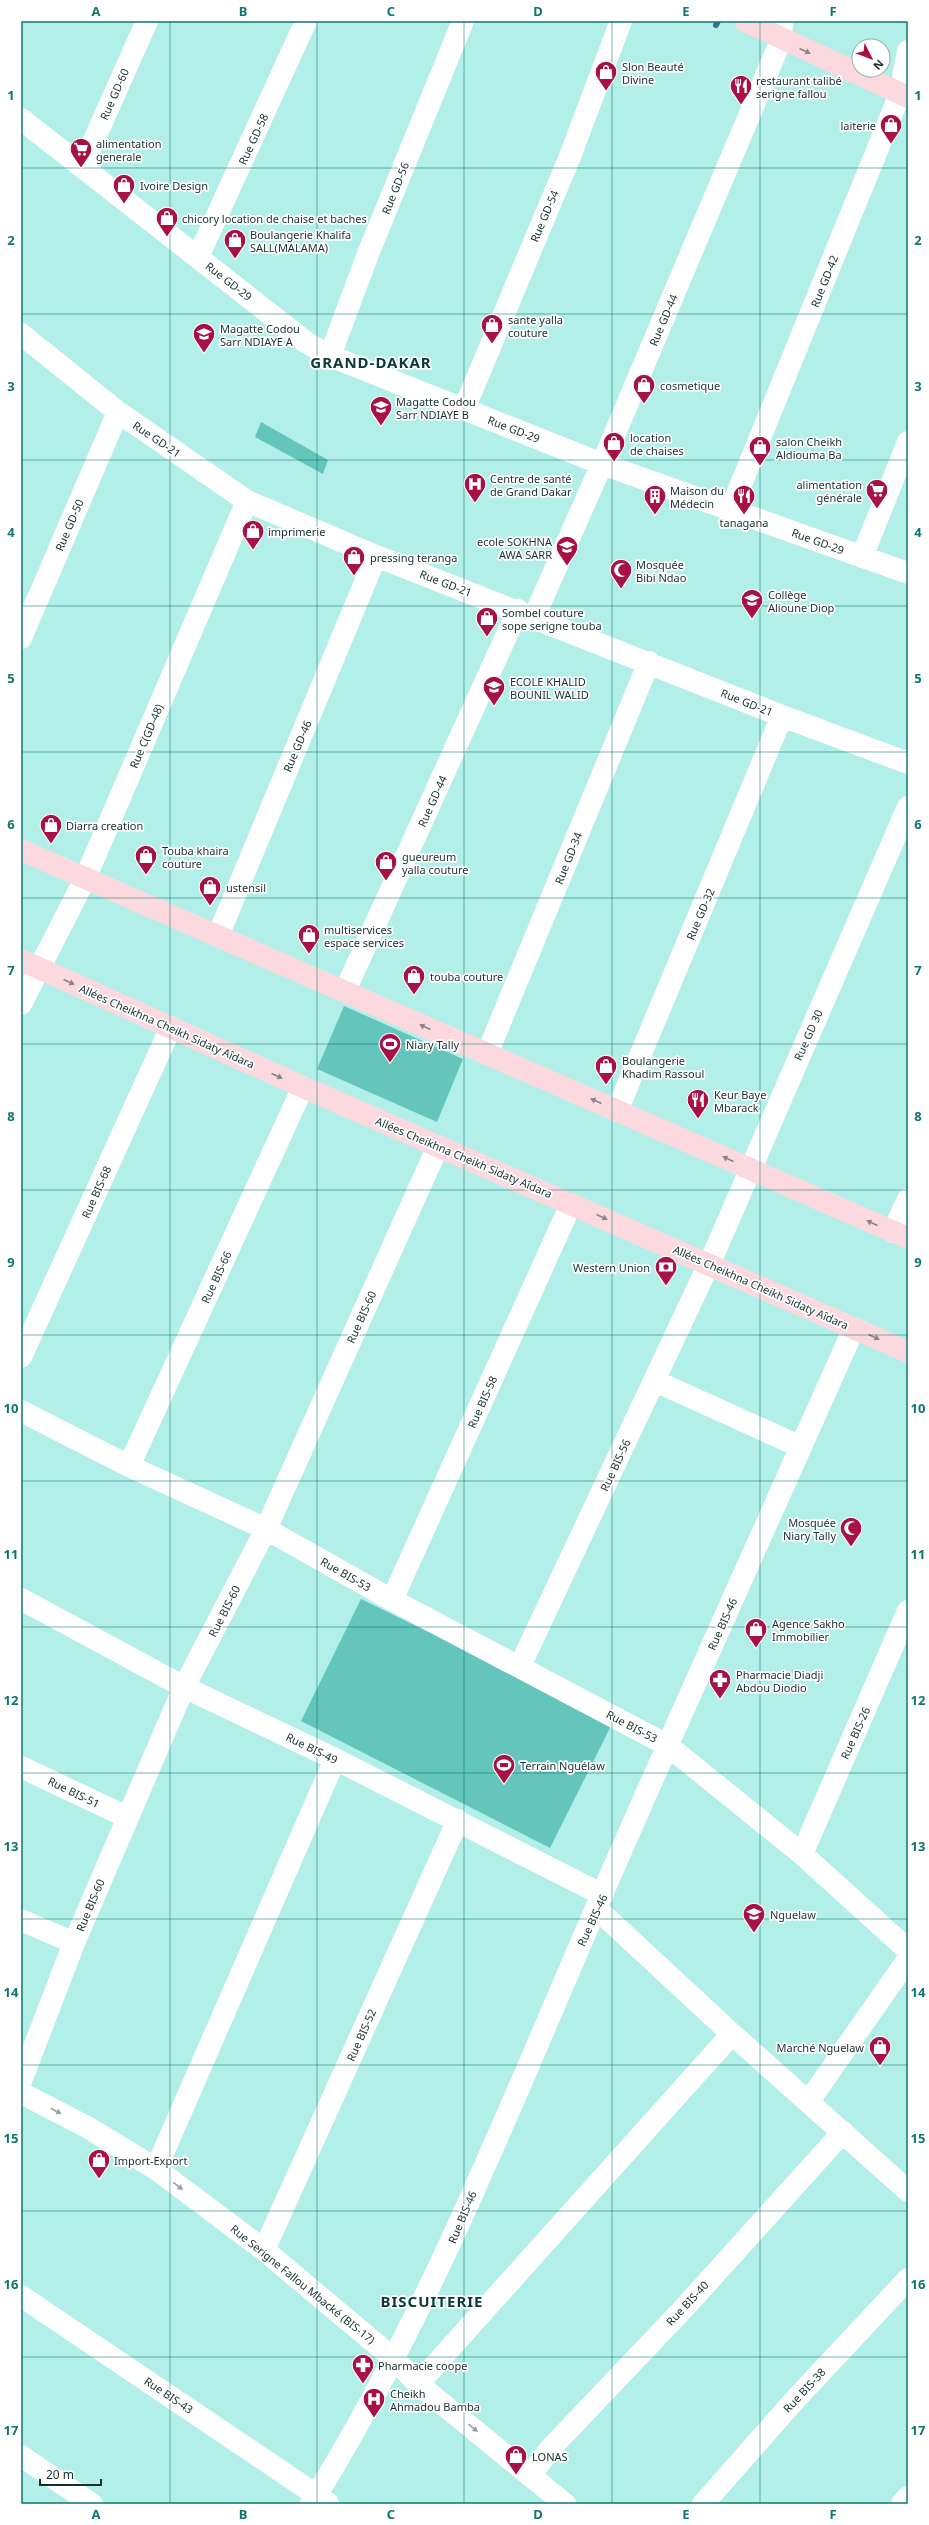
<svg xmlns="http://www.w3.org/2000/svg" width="929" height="2525" font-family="'Noto Sans',sans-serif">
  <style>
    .green { fill: #64c5bd }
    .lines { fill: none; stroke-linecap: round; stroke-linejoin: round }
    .stream { stroke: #39709a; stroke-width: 6 }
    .minor { stroke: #fff; stroke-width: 22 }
    .major { stroke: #fcd9de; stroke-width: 22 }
    .oneway { fill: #8a8486 }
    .oneway2 { fill: #97a2a1 }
    .grid { fill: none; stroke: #0f766e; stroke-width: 1; stroke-opacity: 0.55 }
    .labels { text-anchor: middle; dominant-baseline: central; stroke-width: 3.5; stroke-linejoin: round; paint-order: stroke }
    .poi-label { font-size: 11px; fill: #17302e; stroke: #fff; text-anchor: start }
    .street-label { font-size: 11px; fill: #17302e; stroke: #fff }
    .district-label { font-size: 15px; font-weight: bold; letter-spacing: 1px; fill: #093936; stroke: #fff }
    .neatline { fill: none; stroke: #0f766e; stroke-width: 1.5 }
    .grid-label { font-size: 13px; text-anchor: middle; font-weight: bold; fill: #0f766e }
  </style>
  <rect width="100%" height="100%" fill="#b2efe9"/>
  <path class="green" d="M 261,422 L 328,460 L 323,474 L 255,437 Z
    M 344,1006 L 463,1059 L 437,1122 L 317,1069 Z
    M 361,1599 L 613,1722 L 550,1848 L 301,1721 Z"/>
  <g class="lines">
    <path class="stream" d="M 716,25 L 718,21"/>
    <path class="minor" d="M 21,119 L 307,343 L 330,356 L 602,464 L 908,573
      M 82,167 L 147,21
      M 198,257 L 306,21
      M 21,334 L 118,412 L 247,501 L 376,556 L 782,716 L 908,763
      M 330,356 L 368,254 L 463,21
      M 464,409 L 569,159 L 621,21
      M 731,509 L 900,94 L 908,51
      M 862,557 L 908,442
      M 534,617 L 602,464 L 760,90 L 781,40 L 782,21
      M 21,638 L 118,412
      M 218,936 L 376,556
      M 345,991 L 518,610
      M 21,1004 L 85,879 L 247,501
      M 487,1054 L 649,662
      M 617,1111 L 782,716
      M 893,1232 L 908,1199
      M 21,1357 L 171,1027
      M 655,1381 L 801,1447
      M 21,1411 L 129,1466 L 266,1529 L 392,1600 L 667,1745 L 802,1854 L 908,1950
      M 129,1466 L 303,1087
      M 21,1599 L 184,1687 L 335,1759 L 603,1895
      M 392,1600 L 571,1204
      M 520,1666 L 715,1251 L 908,807
      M 21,1767 L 127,1817
      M 802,1854 L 908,1611
      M 596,1908 L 732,2034 L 908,2191
      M 21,1920 L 74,1943
      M 21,2081 L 74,1943 L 184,1687 L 266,1529 L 438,1146
      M 21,2093 L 87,2127 L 156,2169 L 264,2250 L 394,2359 L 418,2384 L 565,2504
      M 809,2101 L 908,1959
      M 156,2169 L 335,1759
      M 264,2250 L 458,1820
      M 21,2296 L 328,2503
      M 418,2384 L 732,2034
      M 21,2456 L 92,2504
      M 531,2475 L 550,2449 L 685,2307 L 843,2132
      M 311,2504 C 424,2323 503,2124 587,1929 C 674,1728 765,1528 854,1328
      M 703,2504 L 793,2402 L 908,2279
      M 902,2504 L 908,2497"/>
    <path class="major" d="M 745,21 L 908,97
      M 21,850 L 908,1238
      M 21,960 L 303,1087 L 908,1352"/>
  </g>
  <defs><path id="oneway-solid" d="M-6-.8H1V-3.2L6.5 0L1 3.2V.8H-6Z"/></defs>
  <g class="oneway">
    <use href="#oneway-solid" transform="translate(805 51) rotate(24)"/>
    <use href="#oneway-solid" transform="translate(69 982) rotate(25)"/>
    <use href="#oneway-solid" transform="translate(425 1027) rotate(-156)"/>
    <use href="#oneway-solid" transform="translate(277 1076) rotate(24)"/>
    <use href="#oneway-solid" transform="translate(596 1101) rotate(-156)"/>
    <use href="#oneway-solid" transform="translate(728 1159) rotate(-156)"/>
    <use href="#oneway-solid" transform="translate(602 1217) rotate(24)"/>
    <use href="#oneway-solid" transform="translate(872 1223) rotate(-156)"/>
    <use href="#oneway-solid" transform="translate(874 1337) rotate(24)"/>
  </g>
  <g class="oneway2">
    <use href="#oneway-solid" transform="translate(56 2111) rotate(28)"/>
    <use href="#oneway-solid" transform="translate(178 2186) rotate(37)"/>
    <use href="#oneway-solid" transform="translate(473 2428) rotate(39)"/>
  </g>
  <path class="grid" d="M 170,21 L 170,2504M 317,21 L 317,2504M 464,21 L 464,2504M 612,21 L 612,2504M 760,21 L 760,2504M 21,168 L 908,168M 21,314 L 908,314M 21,460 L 908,460M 21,606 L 908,606M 21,752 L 908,752M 21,898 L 908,898M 21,1044 L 908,1044M 21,1190 L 908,1190M 21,1335 L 908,1335M 21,1481 L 908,1481M 21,1627 L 908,1627M 21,1773 L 908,1773M 21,1919 L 908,1919M 21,2065 L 908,2065M 21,2211 L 908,2211M 21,2357 L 908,2357"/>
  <defs>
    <g id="shop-pin" transform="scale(1.15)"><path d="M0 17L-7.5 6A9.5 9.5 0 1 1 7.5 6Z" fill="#a71146" stroke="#fff"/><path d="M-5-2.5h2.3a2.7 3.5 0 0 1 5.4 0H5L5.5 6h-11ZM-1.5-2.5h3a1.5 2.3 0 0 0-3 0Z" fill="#fff"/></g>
    <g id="restaurant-pin" transform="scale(1.15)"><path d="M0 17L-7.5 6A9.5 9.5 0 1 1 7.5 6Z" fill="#a71146" stroke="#fff"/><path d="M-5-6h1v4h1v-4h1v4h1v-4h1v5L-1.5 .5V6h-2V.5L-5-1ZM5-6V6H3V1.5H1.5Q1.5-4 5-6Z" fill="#fff"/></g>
    <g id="supermarket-pin" transform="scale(1.15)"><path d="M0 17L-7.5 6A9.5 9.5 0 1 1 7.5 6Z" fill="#a71146" stroke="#fff"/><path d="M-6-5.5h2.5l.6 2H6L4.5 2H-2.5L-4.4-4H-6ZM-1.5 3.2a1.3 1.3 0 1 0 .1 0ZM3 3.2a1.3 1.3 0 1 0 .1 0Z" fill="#fff"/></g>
    <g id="school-pin" transform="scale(1.15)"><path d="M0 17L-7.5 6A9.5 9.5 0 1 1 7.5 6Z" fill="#a71146" stroke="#fff"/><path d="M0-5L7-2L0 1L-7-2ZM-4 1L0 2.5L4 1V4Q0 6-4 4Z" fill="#fff"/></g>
    <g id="hospital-pin" transform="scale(1.15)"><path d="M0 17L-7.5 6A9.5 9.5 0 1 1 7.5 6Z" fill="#a71146" stroke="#fff"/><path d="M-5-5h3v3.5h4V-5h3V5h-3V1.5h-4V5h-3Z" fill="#fff"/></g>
    <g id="building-pin" transform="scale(1.15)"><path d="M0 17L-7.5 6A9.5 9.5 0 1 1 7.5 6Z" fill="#a71146" stroke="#fff"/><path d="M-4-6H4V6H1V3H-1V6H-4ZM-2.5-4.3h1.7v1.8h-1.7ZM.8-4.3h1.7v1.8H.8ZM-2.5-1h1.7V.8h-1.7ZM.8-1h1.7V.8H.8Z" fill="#fff"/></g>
    <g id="mosque-pin" transform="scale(1.15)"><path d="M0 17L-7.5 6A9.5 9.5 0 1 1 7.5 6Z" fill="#a71146" stroke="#fff"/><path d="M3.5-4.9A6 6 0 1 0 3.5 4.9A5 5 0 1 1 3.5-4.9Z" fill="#fff"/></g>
    <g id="stadium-pin" transform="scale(1.15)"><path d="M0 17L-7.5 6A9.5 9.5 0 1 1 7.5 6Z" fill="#a71146" stroke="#fff"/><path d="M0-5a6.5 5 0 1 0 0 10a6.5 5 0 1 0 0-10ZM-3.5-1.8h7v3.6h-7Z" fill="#fff"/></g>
    <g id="bank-pin" transform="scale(1.15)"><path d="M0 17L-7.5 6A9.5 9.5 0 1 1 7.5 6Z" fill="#a71146" stroke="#fff"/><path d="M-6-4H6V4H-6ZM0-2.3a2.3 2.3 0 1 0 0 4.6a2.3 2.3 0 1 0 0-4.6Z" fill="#fff"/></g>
    <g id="pharmacy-pin" transform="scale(1.15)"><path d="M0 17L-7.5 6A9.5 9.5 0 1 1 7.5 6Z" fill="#a71146" stroke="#fff"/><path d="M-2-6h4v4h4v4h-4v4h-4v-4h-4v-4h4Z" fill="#fff"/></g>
  </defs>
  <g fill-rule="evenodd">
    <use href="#shop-pin" x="606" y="72"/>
    <use href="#restaurant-pin" x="741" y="86"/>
    <use href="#shop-pin" x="891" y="125"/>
    <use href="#supermarket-pin" x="81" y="149"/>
    <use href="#shop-pin" x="124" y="185"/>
    <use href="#shop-pin" x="167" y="218"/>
    <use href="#shop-pin" x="235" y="240"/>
    <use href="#shop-pin" x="492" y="325"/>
    <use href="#school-pin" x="204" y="334"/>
    <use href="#shop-pin" x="644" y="385"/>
    <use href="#school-pin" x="381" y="407"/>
    <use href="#shop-pin" x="614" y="443"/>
    <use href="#shop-pin" x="760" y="447"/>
    <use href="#hospital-pin" x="475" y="484"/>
    <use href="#supermarket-pin" x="877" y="490"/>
    <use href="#building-pin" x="655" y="496"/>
    <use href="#restaurant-pin" x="744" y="496"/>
    <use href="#shop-pin" x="253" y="531"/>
    <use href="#school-pin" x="567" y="547"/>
    <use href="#shop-pin" x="354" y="557"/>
    <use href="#mosque-pin" x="621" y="570"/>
    <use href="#school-pin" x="752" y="600"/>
    <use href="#shop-pin" x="487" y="618"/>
    <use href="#school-pin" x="494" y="687"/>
    <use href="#shop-pin" x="51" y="825"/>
    <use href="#shop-pin" x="146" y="856"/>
    <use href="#shop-pin" x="386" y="862"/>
    <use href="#shop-pin" x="210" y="887"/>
    <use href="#shop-pin" x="309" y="935"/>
    <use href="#shop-pin" x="414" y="976"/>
    <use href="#stadium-pin" x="390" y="1044"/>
    <use href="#shop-pin" x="606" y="1066"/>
    <use href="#restaurant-pin" x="698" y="1100"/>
    <use href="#bank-pin" x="666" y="1267"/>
    <use href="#mosque-pin" x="851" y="1528"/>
    <use href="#shop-pin" x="756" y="1629"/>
    <use href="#pharmacy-pin" x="720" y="1680"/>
    <use href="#stadium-pin" x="504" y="1765"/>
    <use href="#school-pin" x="754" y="1914"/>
    <use href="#shop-pin" x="880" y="2047"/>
    <use href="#shop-pin" x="99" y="2160"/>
    <use href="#pharmacy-pin" x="363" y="2365"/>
    <use href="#hospital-pin" x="374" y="2399"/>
    <use href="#shop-pin" x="516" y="2456"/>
  </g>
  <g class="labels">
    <g class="poi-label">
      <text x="622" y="66">Slon Beauté<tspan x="622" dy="13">Divine</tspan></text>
      <text x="756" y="80">restaurant talibé<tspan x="756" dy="13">serigne fallou</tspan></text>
      <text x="876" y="125" text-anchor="end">laiterie</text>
      <text x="96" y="143">alimentation<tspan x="96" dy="13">generale</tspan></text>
      <text x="140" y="185">Ivoire Design</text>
      <text x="182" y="218">chicory location de chaise et baches</text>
      <text x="250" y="234">Boulangerie Khalifa<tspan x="250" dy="13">SALL(MALAMA)</tspan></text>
      <text x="508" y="319">sante yalla<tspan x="508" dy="13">couture</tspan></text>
      <text x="220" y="328">Magatte Codou<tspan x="220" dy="13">Sarr NDIAYE A</tspan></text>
      <text x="660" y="385">cosmetique</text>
      <text x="396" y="401">Magatte Codou<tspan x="396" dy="13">Sarr NDIAYE B</tspan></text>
      <text x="630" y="437">location<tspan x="630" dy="13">de chaises</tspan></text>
      <text x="776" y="441">salon Cheikh<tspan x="776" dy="13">Aldiouma Ba</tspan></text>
      <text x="490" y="478">Centre de santé<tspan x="490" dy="13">de Grand Dakar</tspan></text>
      <text x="862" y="484" text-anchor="end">alimentation<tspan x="862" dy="13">générale</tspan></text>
      <text x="670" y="490">Maison du<tspan x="670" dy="13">Médecin</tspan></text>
      <text x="744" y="522" text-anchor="middle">tanagana</text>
      <text x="268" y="531">imprimerie</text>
      <text x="552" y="541" text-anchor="end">ecole SOKHNA<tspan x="552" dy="13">AWA SARR</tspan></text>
      <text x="370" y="557">pressing teranga</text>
      <text x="636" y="564">Mosquée<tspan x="636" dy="13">Bibi Ndao</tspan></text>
      <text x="768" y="594">Collège<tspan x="768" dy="13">Alioune Diop</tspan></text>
      <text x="502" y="612">Sombel couture<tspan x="502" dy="13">sope serigne touba</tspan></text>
      <text x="510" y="681">ECOLE KHALID<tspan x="510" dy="13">BOUNIL WALID</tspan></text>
      <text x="66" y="825">Diarra creation</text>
      <text x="162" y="850">Touba khaira<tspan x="162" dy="13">couture</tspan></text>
      <text x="402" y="856">gueureum<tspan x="402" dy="13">yalla couture</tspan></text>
      <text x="226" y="887">ustensil</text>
      <text x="324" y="929">multiservices<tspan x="324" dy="13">espace services</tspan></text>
      <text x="430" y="976">touba couture</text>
      <text x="406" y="1044">Niary Tally</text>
      <text x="622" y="1060">Boulangerie<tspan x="622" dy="13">Khadim Rassoul</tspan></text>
      <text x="714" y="1094">Keur Baye<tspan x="714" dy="13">Mbarack</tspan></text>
      <text x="650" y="1267" text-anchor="end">Western Union</text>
      <text x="836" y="1522" text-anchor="end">Mosquée<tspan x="836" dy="13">Niary Tally</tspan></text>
      <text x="772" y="1623">Agence Sakho<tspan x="772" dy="13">Immobilier</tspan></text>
      <text x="736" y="1674">Pharmacie Diadji<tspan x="736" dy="13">Abdou Diodio</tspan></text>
      <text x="520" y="1765">Terrain Nguélaw</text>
      <text x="770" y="1914">Nguelaw</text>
      <text x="864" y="2047" text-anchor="end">Marché Nguelaw</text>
      <text x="114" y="2160">Import-Export</text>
      <text x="378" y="2365">Pharmacie coope</text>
      <text x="390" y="2393">Cheikh<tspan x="390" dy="13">Ahmadou Bamba</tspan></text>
      <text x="532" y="2456">LONAS</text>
    </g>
    <g class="street-label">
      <text transform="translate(114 94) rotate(-66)">Rue GD-60</text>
      <text transform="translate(253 139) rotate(-65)">Rue GD-58</text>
      <text transform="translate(395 188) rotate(-68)">Rue GD-56</text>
      <text transform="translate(544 216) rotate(-67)">Rue GD-54</text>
      <text transform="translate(229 281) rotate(38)">Rue GD-29</text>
      <text transform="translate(824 281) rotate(-68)">Rue GD-42</text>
      <text transform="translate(663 320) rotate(-67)">Rue GD-44</text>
      <text transform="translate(514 429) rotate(21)">Rue GD-29</text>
      <text transform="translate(157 439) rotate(34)">Rue GD-21</text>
      <text transform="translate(69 525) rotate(-67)">Rue GD-50</text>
      <text transform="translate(818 541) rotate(20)">Rue GD-29</text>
      <text transform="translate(446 583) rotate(21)">Rue GD-21</text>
      <text transform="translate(747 702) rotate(22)">Rue GD-21</text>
      <text transform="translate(146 736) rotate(-67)">Rue C(GD-48)</text>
      <text transform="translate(297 746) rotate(-67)">Rue GD-46</text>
      <text transform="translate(432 801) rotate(-66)">Rue GD-44</text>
      <text transform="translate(568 858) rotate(-68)">Rue GD-34</text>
      <text transform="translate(700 914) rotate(-67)">Rue GD-32</text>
      <text transform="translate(167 1026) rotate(24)">Allées Cheikhna Cheikh Sidaty Aîdara</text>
      <text transform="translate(808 1035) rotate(-66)">Rue GD 30</text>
      <text transform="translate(464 1157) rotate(23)">Allées Cheikhna Cheikh Sidaty Aîdara</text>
      <text transform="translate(96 1192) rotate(-66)">Rue BIS-68</text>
      <text transform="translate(216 1277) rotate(-65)">Rue BIS-66</text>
      <text transform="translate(761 1287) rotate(24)">Allées Cheikhna Cheikh Sidaty Aîdara</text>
      <text transform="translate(361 1317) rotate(-66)">Rue BIS-60</text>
      <text transform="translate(482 1402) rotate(-66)">Rue BIS-58</text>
      <text transform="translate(615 1465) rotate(-65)">Rue BIS-56</text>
      <text transform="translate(346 1574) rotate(30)">Rue BIS-53</text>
      <text transform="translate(224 1611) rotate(-63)">Rue BIS-60</text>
      <text transform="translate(722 1624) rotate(-66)">Rue BIS-46</text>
      <text transform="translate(632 1726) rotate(28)">Rue BIS-53</text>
      <text transform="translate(855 1733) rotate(-66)">Rue BIS-26</text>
      <text transform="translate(312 1748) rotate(26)">Rue BIS-49</text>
      <text transform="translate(74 1792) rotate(26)">Rue BIS-51</text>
      <text transform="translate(90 1905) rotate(-67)">Rue BIS-60</text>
      <text transform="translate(592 1920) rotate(-65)">Rue BIS-46</text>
      <text transform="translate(361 2035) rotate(-66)">Rue BIS-52</text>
      <text transform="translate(462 2217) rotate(-67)">Rue BIS-46</text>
      <text transform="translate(303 2284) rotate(39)">Rue Serigne Fallou Mbacké (BIS-17)</text>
      <text transform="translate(687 2303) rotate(-47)">Rue BIS-40</text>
      <text transform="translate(804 2390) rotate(-47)">Rue BIS-38</text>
      <text transform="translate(169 2395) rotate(34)">Rue BIS-43</text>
    </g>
    <g class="district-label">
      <text x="371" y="362">GRAND-DAKAR</text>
      <text x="432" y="2301">BISCUITERIE</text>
    </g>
  </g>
  <rect width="929" height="2525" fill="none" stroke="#ffffff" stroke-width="44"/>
  <g transform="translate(871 58) rotate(132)"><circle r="19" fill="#ffffff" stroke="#a2acab"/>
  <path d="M0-3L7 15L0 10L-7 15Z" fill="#a71146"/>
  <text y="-6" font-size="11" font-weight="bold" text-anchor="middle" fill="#17302e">N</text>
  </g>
  <path d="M40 2479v6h61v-6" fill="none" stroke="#17302e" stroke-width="2"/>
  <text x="46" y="2479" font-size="12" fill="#17302e" stroke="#ffffff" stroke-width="3" paint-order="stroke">20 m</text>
  <rect x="22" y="22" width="885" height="2481" class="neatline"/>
  <g class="grid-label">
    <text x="96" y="16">A</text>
    <text x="243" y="16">B</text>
    <text x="391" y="16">C</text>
    <text x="538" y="16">D</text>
    <text x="686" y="16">E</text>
    <text x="833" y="16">F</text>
    <text x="11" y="100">1</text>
    <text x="918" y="100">1</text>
    <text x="11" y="245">2</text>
    <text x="918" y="245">2</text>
    <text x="11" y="391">3</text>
    <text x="918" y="391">3</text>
    <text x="11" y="537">4</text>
    <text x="918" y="537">4</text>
    <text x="11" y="683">5</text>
    <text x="918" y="683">5</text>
    <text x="11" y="829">6</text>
    <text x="918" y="829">6</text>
    <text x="11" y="975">7</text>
    <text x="918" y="975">7</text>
    <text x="11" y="1121">8</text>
    <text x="918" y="1121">8</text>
    <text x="11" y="1267">9</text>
    <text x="918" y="1267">9</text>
    <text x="11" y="1413">10</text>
    <text x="918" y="1413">10</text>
    <text x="11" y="1559">11</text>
    <text x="918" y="1559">11</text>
    <text x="11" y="1705">12</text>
    <text x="918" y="1705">12</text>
    <text x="11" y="1851">13</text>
    <text x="918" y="1851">13</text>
    <text x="11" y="1997">14</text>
    <text x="918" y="1997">14</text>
    <text x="11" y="2143">15</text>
    <text x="918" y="2143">15</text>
    <text x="11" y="2289">16</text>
    <text x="918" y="2289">16</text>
    <text x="11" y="2435">17</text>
    <text x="918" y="2435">17</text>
    <text x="96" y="2519">A</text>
    <text x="243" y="2519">B</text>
    <text x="391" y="2519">C</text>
    <text x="538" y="2519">D</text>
    <text x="686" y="2519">E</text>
    <text x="833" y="2519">F</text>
  </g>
</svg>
